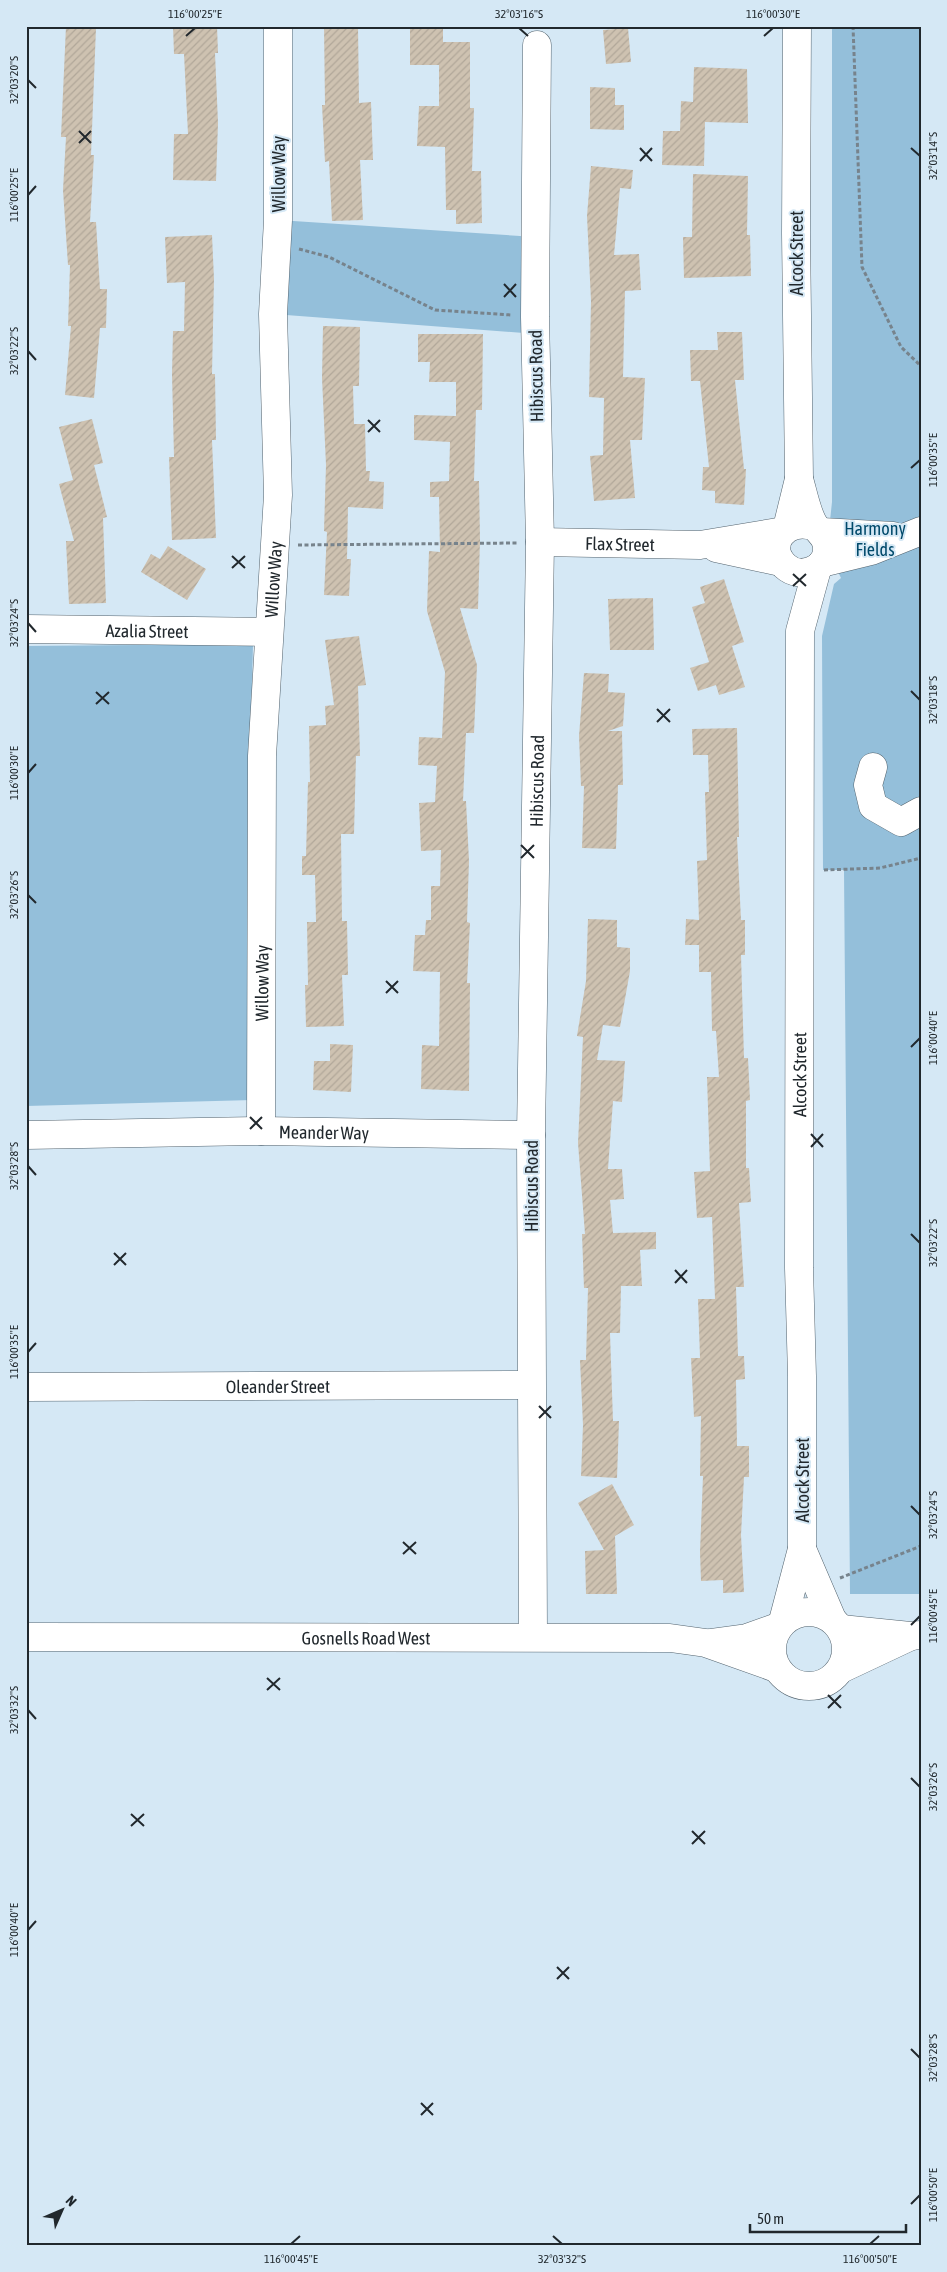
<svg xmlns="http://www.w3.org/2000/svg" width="947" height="2272" font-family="'Asap Condensed',sans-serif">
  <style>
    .green { fill: #94bfda }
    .building { fill: url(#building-hatch) }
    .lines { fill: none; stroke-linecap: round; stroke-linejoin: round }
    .minor-casing { stroke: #53636e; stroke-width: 29 }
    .major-casing { stroke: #53636e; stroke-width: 29 }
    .path { stroke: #77838c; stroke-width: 3; stroke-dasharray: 4 2.5; stroke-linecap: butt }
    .minor { stroke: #fff; stroke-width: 28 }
    .major { stroke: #fff; stroke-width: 28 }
    .ticks { fill: none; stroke: #21282d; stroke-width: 2 }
    .labels { text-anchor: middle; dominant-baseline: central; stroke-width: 4; stroke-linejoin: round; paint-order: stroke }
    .street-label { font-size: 18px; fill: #21282d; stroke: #d5e8f5 }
    .park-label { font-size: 18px; fill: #00496a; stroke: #d5e8f5 }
    .neatline { fill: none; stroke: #21282d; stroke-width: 2 }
    .ticks-label { font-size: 12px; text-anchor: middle; fill: #21282d }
  </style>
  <defs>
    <pattern id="building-hatch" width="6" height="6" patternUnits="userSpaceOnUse" patternTransform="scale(1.25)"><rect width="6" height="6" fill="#cec2b1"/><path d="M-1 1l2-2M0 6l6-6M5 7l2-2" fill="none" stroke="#b1a799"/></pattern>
  </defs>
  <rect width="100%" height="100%" fill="#d5e8f5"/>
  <path class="green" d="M 832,26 L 921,26 L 921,1594 L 850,1594 L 844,870 L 823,870 L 822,636 L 834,584 L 841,578 L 827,549 L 832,502 Z
    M 278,220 L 536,237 L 536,334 L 273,314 Z
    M 253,644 L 248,840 L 253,1100 L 26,1106 L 26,646 Z"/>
  <path class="building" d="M 66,26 L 96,28 L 91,155 L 94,155 L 90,222 L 96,222 L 100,289 L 107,289 L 106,328 L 100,328 L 94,398 L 65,395 L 71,326 L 68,326 L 70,265 L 68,265 L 63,190 L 66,137 L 61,137 Z
    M 173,26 L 217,26 L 218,53 L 215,53 L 218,123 L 216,181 L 173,180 L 174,134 L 188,134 L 184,54 L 174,54 Z
    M 324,26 L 358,26 L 359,103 L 371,102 L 373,160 L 360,160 L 363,220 L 332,221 L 329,161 L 325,162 L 322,105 L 325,105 Z
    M 410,26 L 443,26 L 443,42 L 470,42 L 470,108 L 474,108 L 472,171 L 481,171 L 482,223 L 456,224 L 456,210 L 446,210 L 445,147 L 417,146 L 419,106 L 439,106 L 439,65 L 410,65 Z
    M 628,28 L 631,62 L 606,64 L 603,30 Z
    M 694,67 L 747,69 L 748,123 L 705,122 L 704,166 L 662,165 L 663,131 L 680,131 L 681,101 L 693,102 Z
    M 590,87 L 615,88 L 615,105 L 624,105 L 624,130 L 590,129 Z
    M 591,166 L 633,170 L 631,189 L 620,188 L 614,255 L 639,254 L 641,290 L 625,291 L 623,377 L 645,378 L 642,440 L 630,440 L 635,498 L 594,501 L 590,456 L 603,455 L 604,398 L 589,397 L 591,301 L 587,216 Z
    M 693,174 L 748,176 L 747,235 L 750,235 L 751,276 L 684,278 L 683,237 L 692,237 Z
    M 212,235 L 214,279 L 212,374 L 215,374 L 216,440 L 212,440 L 216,538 L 172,540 L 169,457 L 174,457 L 172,374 L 173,331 L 184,331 L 185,282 L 167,283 L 165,237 Z
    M 323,326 L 360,327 L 359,386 L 353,386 L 354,424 L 365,424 L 366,471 L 370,471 L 369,481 L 384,482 L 383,509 L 348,507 L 347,559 L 351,559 L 349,596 L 324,595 L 327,532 L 324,531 L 326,465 L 322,378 Z
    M 717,332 L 742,332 L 744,380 L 735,380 L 744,469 L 746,469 L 744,505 L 715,503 L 715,491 L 702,490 L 703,467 L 709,467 L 700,381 L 691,381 L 690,350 L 718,350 Z
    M 418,334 L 483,334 L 482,410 L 476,410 L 474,481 L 479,481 L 480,540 L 478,609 L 460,608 L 477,665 L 474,733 L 466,733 L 463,801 L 466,801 L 469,861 L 467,922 L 470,923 L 467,983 L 470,983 L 469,1091 L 421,1089 L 422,1045 L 439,1046 L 440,972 L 413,971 L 415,935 L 425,935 L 426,920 L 431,920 L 431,886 L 440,886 L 441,850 L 421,851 L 419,803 L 435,802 L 437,766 L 418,765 L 419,737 L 442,738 L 445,672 L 427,611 L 429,551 L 440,552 L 439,497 L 430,497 L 430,482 L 449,481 L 450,442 L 414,440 L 414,415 L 456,416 L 456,382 L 429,382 L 430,362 L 418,362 Z
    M 92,419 L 103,463 L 94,465 L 107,517 L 103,518 L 106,603 L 69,604 L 66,541 L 74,541 L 59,484 L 73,480 L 59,427 Z
    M 168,546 L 206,569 L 187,600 L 141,572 L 151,554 L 160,559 Z
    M 724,579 L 744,642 L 732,646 L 745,687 L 719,695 L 716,685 L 698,691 L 690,668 L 709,662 L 692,607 L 705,603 L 700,587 Z
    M 653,598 L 654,650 L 610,650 L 608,599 Z
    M 359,636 L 366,685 L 358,686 L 360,756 L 356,756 L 354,834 L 341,834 L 342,921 L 347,921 L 348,975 L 342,975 L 344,1026 L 306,1027 L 305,985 L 308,985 L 307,922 L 316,922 L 315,875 L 302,875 L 302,856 L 306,856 L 308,782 L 310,782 L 309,726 L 326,725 L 325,706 L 334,705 L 325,640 Z
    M 584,673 L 609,674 L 608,692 L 625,693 L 623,726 L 608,731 L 622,731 L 623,785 L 618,785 L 616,849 L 582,848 L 584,786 L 581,786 L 579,736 Z
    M 737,728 L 739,837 L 737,837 L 741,920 L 745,920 L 745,955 L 741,955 L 744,1058 L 748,1058 L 750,1100 L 746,1101 L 746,1168 L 749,1168 L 751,1202 L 739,1203 L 744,1287 L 736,1287 L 738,1356 L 744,1356 L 745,1379 L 736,1380 L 737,1446 L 749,1446 L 749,1477 L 744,1477 L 741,1535 L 744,1592 L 723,1593 L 723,1580 L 701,1581 L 700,1552 L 703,1476 L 700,1476 L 701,1416 L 694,1417 L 691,1358 L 700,1358 L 698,1299 L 715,1299 L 712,1217 L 697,1218 L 694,1172 L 710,1171 L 707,1077 L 719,1077 L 716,1031 L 712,1031 L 711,972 L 699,972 L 699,945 L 685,945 L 686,919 L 699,920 L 697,861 L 707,860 L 705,792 L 709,792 L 708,755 L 693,755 L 692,729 Z
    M 588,919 L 617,920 L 617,947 L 630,948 L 630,971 L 620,1027 L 603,1025 L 597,1060 L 625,1061 L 622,1102 L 613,1101 L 608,1169 L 622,1169 L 624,1199 L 610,1200 L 613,1233 L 656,1232 L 656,1249 L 640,1250 L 642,1286 L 621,1286 L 620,1333 L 610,1333 L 613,1421 L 619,1421 L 617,1478 L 581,1476 L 583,1425 L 580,1360 L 586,1360 L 588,1288 L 584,1288 L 582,1234 L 585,1234 L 578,1143 L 583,1037 L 577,1036 L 586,981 Z
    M 330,1044 L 353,1045 L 351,1092 L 313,1090 L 314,1061 L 330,1061 Z
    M 612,1484 L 634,1525 L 615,1536 L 617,1594 L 586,1594 L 585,1551 L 604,1550 L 578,1503 Z"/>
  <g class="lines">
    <g class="minor-casing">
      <g id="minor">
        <path d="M 822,532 L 893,536"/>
        <path id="s1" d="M 540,542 L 700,545 L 784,531"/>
        <path d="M 716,548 L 781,562"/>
        <path d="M 822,563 L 871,551 L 921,531"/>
        <path id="s2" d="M 26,629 L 269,632"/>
        <path d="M 873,767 L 868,785 L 873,806 L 901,822 L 921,811"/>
        <path id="s3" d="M 261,1131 L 262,756 L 278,495 L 273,314 L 278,220 L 278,26"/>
        <path id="s4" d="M 26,1135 L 261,1131 L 531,1135"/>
        <path id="s5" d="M 26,1387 L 531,1385"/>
        <path id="s6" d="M 533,1636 L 531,1135 L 540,542 L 535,317 L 537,45"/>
      </g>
    </g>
    <g class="major-casing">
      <g id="major">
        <path d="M 799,479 C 803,492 807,515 815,526 C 820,534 827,537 827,549 C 827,570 800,580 785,566 C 763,545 786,516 815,527"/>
        <path d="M 787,528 L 799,479 L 796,233 L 797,26"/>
        <path d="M 802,1549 L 832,1619"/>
        <circle cx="809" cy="1649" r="37"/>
        <path id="s7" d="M 783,1621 L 802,1549 L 802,1376 L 799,1268 L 800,631 L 817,569"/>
        <path d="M 841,1629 L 910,1636 L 921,1635"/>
        <path id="s8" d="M 26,1637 L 670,1638 L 706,1643 L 776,1668"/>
        <path d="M 710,1643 L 747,1638 L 778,1627"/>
        <path d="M 841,1669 L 909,1637"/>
      </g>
    </g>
    <path class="path" d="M 853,26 L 862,267 L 901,347 L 921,366
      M 299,249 L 329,257 L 435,310 L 512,315
      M 298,545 L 517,543
      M 824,870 L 880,868 L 921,858
      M 840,1578 L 921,1546"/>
    <use href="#minor" class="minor"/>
    <use href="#major" class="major"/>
  </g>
  <path class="ticks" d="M 519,28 L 528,36M 186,36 L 195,28M 764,36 L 773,28M 28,80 L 36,88M 79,131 L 91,143M 79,143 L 91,131M 640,148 L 652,161M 911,148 L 920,156M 640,161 L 652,148M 28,195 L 36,186M 504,284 L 516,297M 504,297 L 516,284M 28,351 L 36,360M 368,420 L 380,432M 368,432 L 380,420M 911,468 L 920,460M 232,556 L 245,568M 232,568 L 245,556M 793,574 L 806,586M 793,586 L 806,574M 28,623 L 36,632M 911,691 L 920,700M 96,692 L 109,704M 96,704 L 109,692M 657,709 L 670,722M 657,722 L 670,709M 28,773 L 36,764M 521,845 L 534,858M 521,858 L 534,845M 28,895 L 36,903M 386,981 L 398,993M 386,993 L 398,981M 911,1047 L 920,1038M 250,1117 L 262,1129M 250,1129 L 262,1117M 811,1134 L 823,1147M 811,1147 L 823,1134M 28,1166 L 36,1175M 911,1234 L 920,1243M 114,1253 L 126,1265M 114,1265 L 126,1253M 675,1270 L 687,1283M 675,1283 L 687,1270M 28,1352 L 36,1343M 539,1406 L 551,1418M 539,1418 L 551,1406M 911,1506 L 920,1515M 403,1542 L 416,1554M 403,1554 L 416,1542M 911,1625 L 920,1616M 267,1678 L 280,1690M 267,1690 L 280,1678M 828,1695 L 841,1708M 828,1708 L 841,1695M 28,1710 L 36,1719M 911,1778 L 920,1787M 131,1814 L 144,1826M 131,1826 L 144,1814M 692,1831 L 705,1844M 692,1844 L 705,1831M 28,1930 L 36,1921M 557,1967 L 569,1979M 557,1979 L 569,1967M 911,2049 L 920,2058M 421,2103 L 433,2115M 421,2115 L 433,2103M 911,2204 L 920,2195M 553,2236 L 562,2244M 291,2244 L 300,2236M 870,2244 L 879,2236"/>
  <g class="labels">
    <g class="street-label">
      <text transform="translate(278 174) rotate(-90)">Willow Way</text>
      <text transform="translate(796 253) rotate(-90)">Alcock Street</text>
      <text transform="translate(536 376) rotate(-91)">Hibiscus Road</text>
      <text stroke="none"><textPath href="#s1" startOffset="80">Flax Street</textPath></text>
      <text stroke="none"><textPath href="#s3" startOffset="552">Willow Way</textPath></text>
      <text stroke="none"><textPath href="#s2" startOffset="121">Azalia Street</textPath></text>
      <text stroke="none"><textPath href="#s6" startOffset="855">Hibiscus Road</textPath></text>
      <text stroke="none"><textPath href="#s3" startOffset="148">Willow Way</textPath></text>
      <text stroke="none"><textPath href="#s7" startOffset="549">Alcock Street</textPath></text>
      <text stroke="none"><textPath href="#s4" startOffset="298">Meander Way</textPath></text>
      <text transform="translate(531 1186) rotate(-90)">Hibiscus Road</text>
      <text stroke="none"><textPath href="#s5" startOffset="252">Oleander Street</textPath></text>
      <text transform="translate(802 1480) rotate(-90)">Alcock Street</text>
      <text stroke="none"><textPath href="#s8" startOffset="340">Gosnells Road West</textPath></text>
    </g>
    <g class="park-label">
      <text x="875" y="528">Harmony<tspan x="875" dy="21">Fields</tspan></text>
    </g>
  </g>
  <rect width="947" height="2272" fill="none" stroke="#d5e8f5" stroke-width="55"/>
  <g transform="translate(62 2210) rotate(45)" stroke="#d5e8f5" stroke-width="4" paint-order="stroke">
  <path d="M0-4L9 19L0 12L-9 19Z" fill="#21282d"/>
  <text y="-8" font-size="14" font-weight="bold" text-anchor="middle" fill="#21282d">N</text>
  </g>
  <path d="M750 2224v8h156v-8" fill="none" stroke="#21282d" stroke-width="2.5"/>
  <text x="757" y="2224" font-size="15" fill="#21282d" stroke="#d5e8f5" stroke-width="4" paint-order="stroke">50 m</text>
  <rect x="28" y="28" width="892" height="2216" class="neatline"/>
  <g class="ticks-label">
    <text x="195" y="18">116°00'25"E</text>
    <text x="519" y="18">32°03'16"S</text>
    <text x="773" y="18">116°00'30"E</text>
    <text transform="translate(14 80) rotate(-90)" y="4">32°03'20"S</text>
    <text transform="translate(933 156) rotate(-90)" y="4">32°03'14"S</text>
    <text transform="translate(14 195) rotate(-90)" y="4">116°00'25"E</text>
    <text transform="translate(14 351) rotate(-90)" y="4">32°03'22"S</text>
    <text transform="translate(933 460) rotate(-90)" y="4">116°00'35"E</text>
    <text transform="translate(14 623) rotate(-90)" y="4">32°03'24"S</text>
    <text transform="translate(933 700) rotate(-90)" y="4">32°03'18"S</text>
    <text transform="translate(14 773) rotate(-90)" y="4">116°00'30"E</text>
    <text transform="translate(14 895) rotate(-90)" y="4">32°03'26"S</text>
    <text transform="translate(933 1038) rotate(-90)" y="4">116°00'40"E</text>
    <text transform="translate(14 1166) rotate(-90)" y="4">32°03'28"S</text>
    <text transform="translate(933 1243) rotate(-90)" y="4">32°03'22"S</text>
    <text transform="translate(14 1352) rotate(-90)" y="4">116°00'35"E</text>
    <text transform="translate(933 1515) rotate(-90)" y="4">32°03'24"S</text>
    <text transform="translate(933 1616) rotate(-90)" y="4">116°00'45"E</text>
    <text transform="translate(14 1710) rotate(-90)" y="4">32°03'32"S</text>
    <text transform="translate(933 1787) rotate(-90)" y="4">32°03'26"S</text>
    <text transform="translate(14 1930) rotate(-90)" y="4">116°00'40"E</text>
    <text transform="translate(933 2058) rotate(-90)" y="4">32°03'28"S</text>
    <text transform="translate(933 2195) rotate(-90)" y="4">116°00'50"E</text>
    <text x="291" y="2263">116°00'45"E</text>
    <text x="562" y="2263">32°03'32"S</text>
    <text x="870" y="2263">116°00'50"E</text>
  </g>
</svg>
